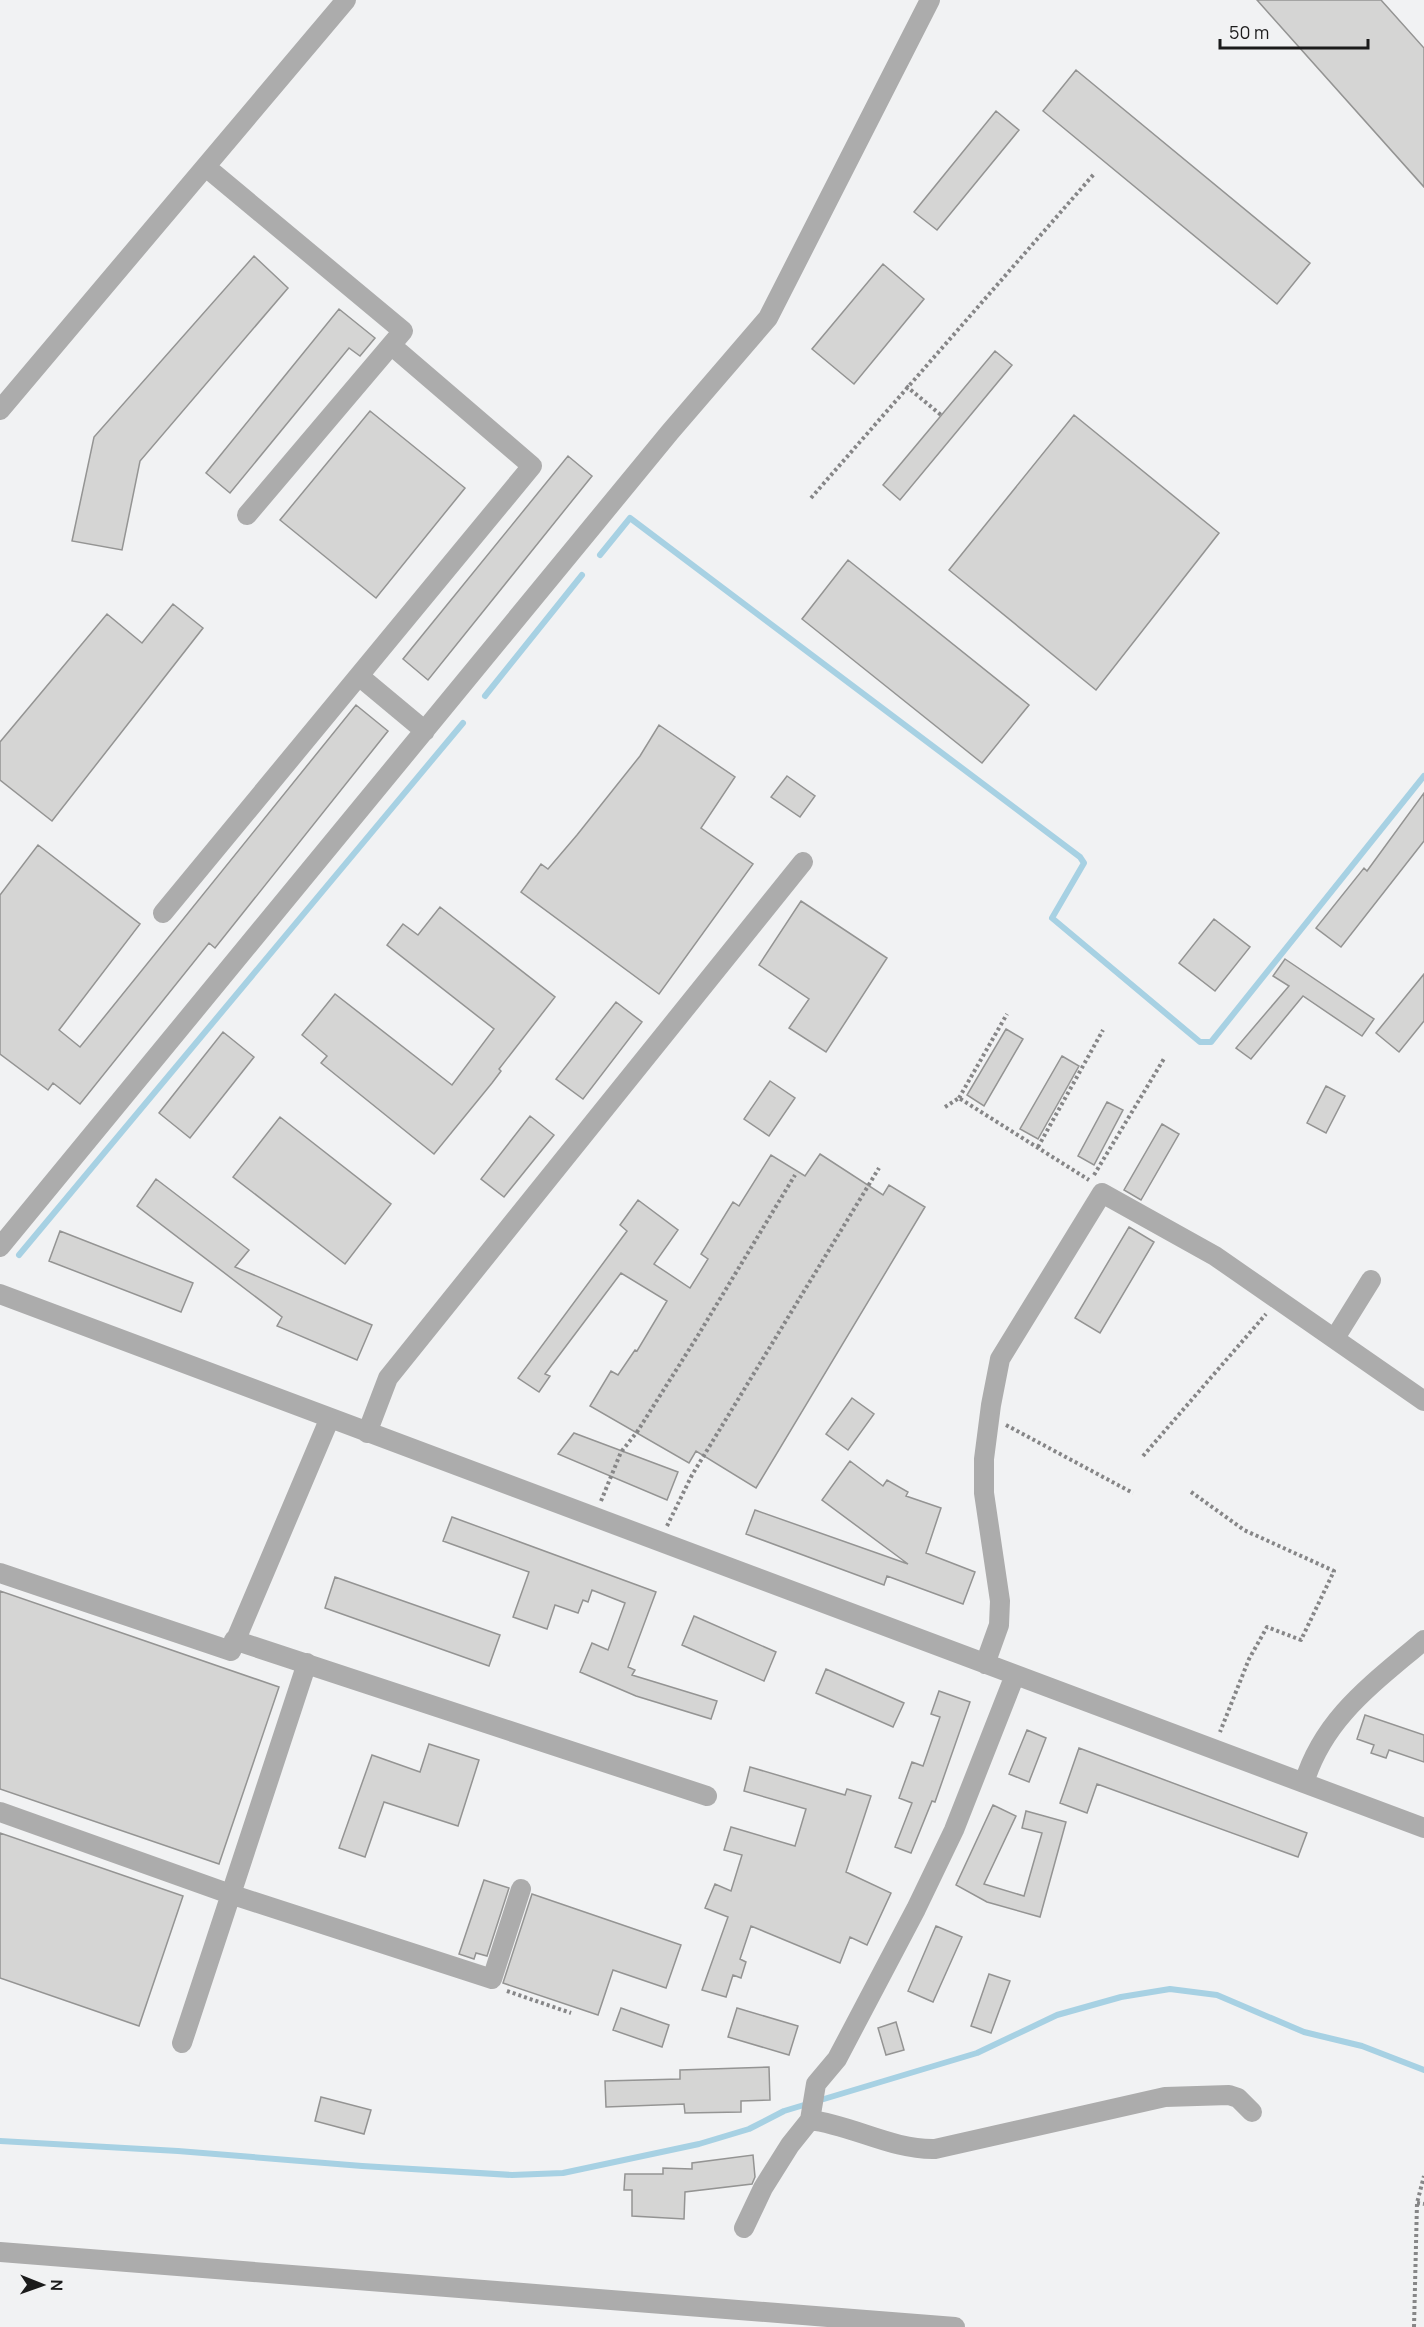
<svg xmlns="http://www.w3.org/2000/svg" width="1424" height="2327" font-family="Manrope,sans-serif">
  <style>
    .lines { fill: none; stroke-linecap: round; stroke-linejoin: round }
    .stream { stroke: #a7d1e3; stroke-width: 6 }
    .building { fill: #d5d5d4; stroke: #949493; stroke-width: 1.5 }
    .path { stroke: #868687; stroke-width: 4; stroke-dasharray: 3 3; stroke-linecap: butt }
    .minor { stroke: #acacac; stroke-width: 20 }
  </style>
  <rect width="100%" height="100%" fill="#f1f2f3"/>
  <g class="lines">
    <path class="stream" d="M 600,555 L 630,518 L 1080,857 L 1084,863 L 1052,918 L 1200,1042 L 1211,1042 L 1424,776
      M 485,696 L 582,575
      M 19,1255 L 463,723
      M 0,2141 L 178,2151 L 362,2166 L 512,2175 L 563,2173 L 699,2144 L 749,2129 L 784,2111 L 977,2053 L 1057,2015 L 1121,1997 L 1170,1989 L 1217,1995 L 1304,2032 L 1362,2046 L 1424,2070"/>
  </g>
  <path class="building" d="M 1257,0 L 1381,0 L 1424,48 L 1424,187 Z
    M 1076,70 L 1310,263 L 1277,304 L 1043,111 Z
    M 996,111 L 1019,130 L 937,230 L 914,212 Z
    M 254,256 L 288,288 L 140,461 L 122,550 L 72,541 L 94,437 Z
    M 883,264 L 924,299 L 854,384 L 812,349 Z
    M 339,309 L 375,338 L 360,356 L 349,348 L 230,493 L 206,473 Z
    M 995,351 L 1012,365 L 900,500 L 883,485 Z
    M 370,411 L 465,488 L 376,598 L 280,520 Z
    M 1074,415 L 1219,533 L 1096,690 L 949,570 Z
    M 568,456 L 592,476 L 428,680 L 403,659 Z
    M 848,560 L 1029,705 L 982,763 L 802,619 Z
    M 173,604 L 203,628 L 52,821 L 0,780 L 0,742 L 107,614 L 142,643 Z
    M 356,705 L 388,731 L 215,948 L 209,943 L 80,1104 L 53,1083 L 48,1090 L 0,1054 L 0,895 L 38,845 L 140,924 L 59,1030 L 80,1047 Z
    M 659,725 L 735,777 L 701,828 L 753,864 L 659,994 L 521,892 L 541,864 L 548,869 L 577,835 L 640,756 Z
    M 787,776 L 815,796 L 800,817 L 771,797 Z
    M 1424,793 L 1424,841 L 1341,947 L 1316,928 L 1364,868 L 1367,871 Z
    M 801,901 L 887,958 L 826,1052 L 789,1028 L 809,999 L 759,965 Z
    M 440,907 L 555,997 L 499,1069 L 501,1071 L 492,1083 L 434,1154 L 321,1063 L 327,1056 L 302,1035 L 335,994 L 452,1085 L 494,1029 L 387,945 L 403,924 L 418,935 Z
    M 1214,919 L 1250,947 L 1215,991 L 1179,963 Z
    M 1285,959 L 1374,1019 L 1362,1036 L 1303,996 L 1251,1059 L 1236,1048 L 1289,986 L 1273,976 Z
    M 1424,974 L 1424,1021 L 1399,1052 L 1376,1033 Z
    M 616,1002 L 642,1022 L 583,1099 L 556,1079 Z
    M 1006,1029 L 1023,1039 L 984,1106 L 967,1095 Z
    M 223,1032 L 254,1057 L 190,1138 L 159,1113 Z
    M 1062,1056 L 1079,1066 L 1038,1139 L 1020,1129 Z
    M 770,1081 L 795,1098 L 769,1136 L 744,1119 Z
    M 1326,1086 L 1345,1096 L 1326,1133 L 1307,1123 Z
    M 1107,1102 L 1123,1110 L 1094,1165 L 1078,1156 Z
    M 530,1116 L 554,1135 L 504,1197 L 481,1179 Z
    M 280,1117 L 391,1204 L 345,1264 L 233,1177 Z
    M 1162,1124 L 1179,1134 L 1141,1200 L 1124,1190 Z
    M 820,1154 L 883,1195 L 889,1185 L 925,1207 L 756,1488 L 696,1451 L 689,1463 L 590,1406 L 611,1371 L 618,1375 L 635,1350 L 637,1351 L 667,1301 L 621,1273 L 545,1374 L 550,1376 L 539,1392 L 518,1378 L 627,1231 L 620,1225 L 638,1200 L 678,1230 L 654,1264 L 690,1288 L 708,1259 L 701,1254 L 733,1202 L 739,1206 L 771,1155 L 805,1176 Z
    M 156,1179 L 249,1250 L 235,1267 L 372,1325 L 357,1360 L 277,1326 L 282,1317 L 137,1206 Z
    M 1129,1227 L 1154,1242 L 1100,1333 L 1075,1318 Z
    M 60,1231 L 193,1283 L 181,1312 L 49,1261 Z
    M 852,1398 L 874,1414 L 848,1450 L 826,1434 Z
    M 574,1433 L 678,1472 L 667,1500 L 558,1454 Z
    M 850,1461 L 883,1486 L 887,1480 L 908,1492 L 906,1496 L 941,1508 L 926,1553 L 975,1572 L 963,1604 L 887,1576 L 884,1585 L 746,1534 L 755,1510 L 908,1564 L 822,1500 Z
    M 452,1517 L 656,1592 L 628,1667 L 635,1670 L 632,1675 L 717,1701 L 711,1719 L 636,1696 L 580,1672 L 592,1643 L 608,1650 L 625,1603 L 592,1590 L 588,1602 L 583,1600 L 578,1613 L 555,1605 L 547,1629 L 513,1617 L 529,1572 L 443,1541 Z
    M 335,1577 L 500,1635 L 489,1666 L 325,1608 Z
    M 0,1591 L 279,1687 L 219,1864 L 0,1789 Z
    M 694,1616 L 776,1652 L 764,1681 L 682,1645 Z
    M 826,1669 L 904,1703 L 893,1727 L 816,1693 Z
    M 939,1691 L 970,1702 L 935,1802 L 932,1801 L 911,1853 L 895,1847 L 912,1803 L 899,1798 L 912,1762 L 923,1766 L 940,1717 L 931,1714 Z
    M 1365,1715 L 1424,1735 L 1424,1762 L 1389,1750 L 1386,1758 L 1371,1753 L 1374,1745 L 1357,1739 Z
    M 1027,1730 L 1046,1738 L 1029,1782 L 1009,1774 Z
    M 429,1744 L 479,1760 L 458,1826 L 384,1802 L 365,1857 L 339,1848 L 372,1755 L 420,1772 Z
    M 1079,1748 L 1307,1833 L 1298,1857 L 1097,1784 L 1087,1813 L 1060,1803 Z
    M 750,1767 L 845,1795 L 847,1789 L 871,1796 L 846,1872 L 891,1893 L 867,1945 L 850,1937 L 840,1963 L 751,1926 L 740,1959 L 746,1962 L 741,1978 L 733,1975 L 726,1997 L 702,1990 L 728,1917 L 705,1908 L 715,1884 L 731,1891 L 742,1855 L 724,1850 L 731,1827 L 795,1846 L 806,1809 L 744,1791 Z
    M 993,1805 L 1016,1816 L 984,1884 L 1024,1896 L 1042,1833 L 1022,1828 L 1026,1811 L 1066,1822 L 1040,1917 L 987,1902 L 956,1885 Z
    M 0,1833 L 183,1896 L 139,2026 L 0,1978 Z
    M 484,1880 L 509,1888 L 487,1956 L 476,1953 L 474,1959 L 459,1954 Z
    M 532,1894 L 681,1945 L 666,1988 L 613,1970 L 598,2015 L 503,1983 Z
    M 936,1926 L 962,1937 L 933,2002 L 908,1991 Z
    M 989,1974 L 1010,1981 L 991,2033 L 971,2026 Z
    M 621,2008 L 669,2025 L 662,2047 L 613,2030 Z
    M 737,2008 L 798,2026 L 789,2055 L 728,2037 Z
    M 896,2022 L 904,2050 L 886,2055 L 878,2028 Z
    M 769,2067 L 770,2100 L 741,2101 L 741,2112 L 685,2113 L 684,2104 L 606,2107 L 605,2081 L 680,2079 L 680,2070 Z
    M 321,2097 L 371,2110 L 364,2134 L 315,2121 Z
    M 753,2155 L 755,2177 L 752,2184 L 685,2192 L 684,2219 L 632,2216 L 632,2190 L 624,2190 L 625,2174 L 663,2174 L 663,2168 L 692,2169 L 692,2163 Z"/>
  <g class="lines">
    <path class="path" d="M 906,386 L 941,415
      M 811,498 L 1094,174
      M 959,1098 L 1007,1014
      M 945,1107 L 959,1098 L 1089,1180
      M 1038,1147 L 1103,1030
      M 1094,1175 L 1165,1057
      M 1006,1425 L 1133,1493
      M 1143,1456 L 1266,1314
      M 1191,1492 L 1244,1530 L 1334,1571 L 1301,1640 L 1267,1627 L 1249,1659 L 1220,1732
      M 601,1501 L 621,1452 L 637,1432 L 697,1337 L 795,1175
      M 667,1526 L 692,1475 L 879,1168
      M 507,1991 L 571,2013
      M 1417,2203 L 1424,2204
      M 1414,2327 L 1417,2203 L 1424,2176"/>
    <path class="minor" d="M 206,167 L 403,331 L 247,515
      M 0,410 L 346,0
      M 359,676 L 425,731
      M 163,913 L 532,466 L 391,345
      M 0,1247 L 670,432 L 768,318 L 930,0
      M 0,1294 L 1424,1828
      M 1335,1338 L 1371,1280
      M 367,1433 L 388,1378 L 803,862
      M 0,1573 L 231,1651 L 329,1420
      M 234,1640 L 707,1796
      M 985,1664 L 999,1625 L 1000,1601 L 984,1493 L 984,1459 L 991,1405 L 1000,1359 L 1102,1193 L 1215,1256 L 1424,1401
      M 1304,1783 C 1324,1717 1374,1683 1424,1640
      M 0,1812 L 230,1894 L 492,1979 L 521,1889
      M 182,2043 L 307,1663
      M 810,2120 C 852,2125 892,2150 935,2149 L 1165,2097 L 1229,2095 L 1238,2098 L 1252,2112
      M 744,2228 L 763,2188 L 790,2145 L 810,2120 L 816,2084 L 837,2059 L 916,1909 L 954,1830 L 1015,1675
      M 0,2252 L 955,2327"/>
  </g>
  <g transform="translate(42 2285) rotate(91)" stroke="#f1f2f3" stroke-width="4.5" paint-order="stroke">
  <path d="M0-4.5L10 22L0 15L-10 22Z" fill="#1b1b1b"/>
  <text y="-9" font-size="16" font-weight="bold" text-anchor="middle" fill="#1b1b1b">N</text>
  </g>
  <path d="M1220 39v9h148v-9" fill="none" stroke="#1b1b1b" stroke-width="3"/>
  <text x="1229" y="39" font-size="18" fill="#1b1b1b" stroke="#f1f2f3" stroke-width="4.5" paint-order="stroke">50 m</text>
</svg>
